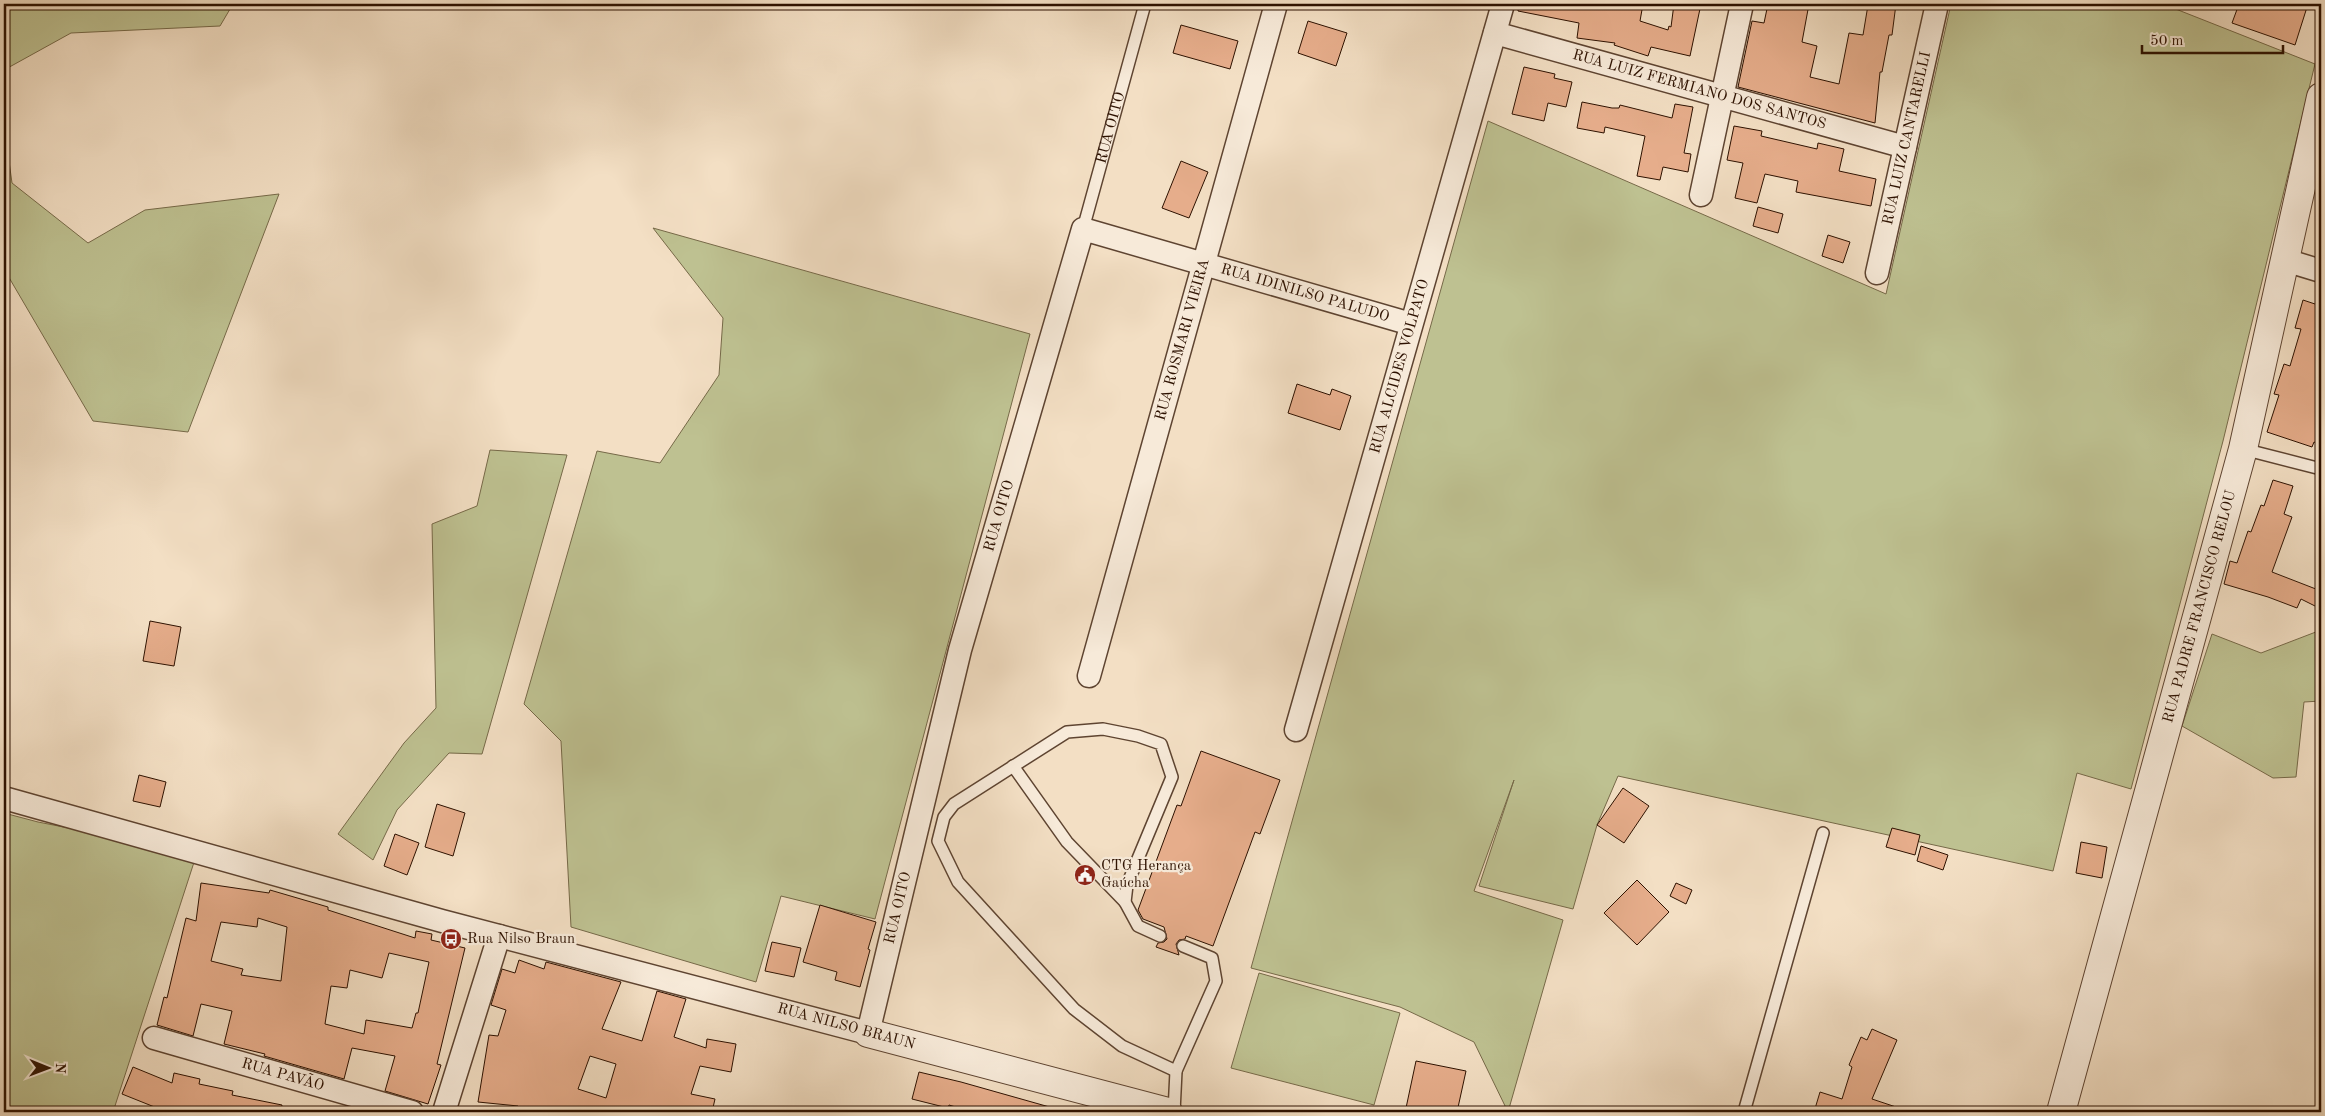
<svg xmlns="http://www.w3.org/2000/svg" width="2325" height="1116" font-family="'Old Standard TT',serif">
  <style>
    .green { fill: #bec191; stroke: #766948 }
    .building { fill: #e6ad8b; stroke: #2d1100; fill-rule: evenodd }
    .lines { fill: none; stroke-linecap: round; stroke-linejoin: round }
    .service-casing { stroke: #5e4431; stroke-width: 14 }
    .minor-casing { stroke: #5e4431; stroke-width: 25 }
    .tertiary-casing { stroke: #5e4431; stroke-width: 30 }
    .service { stroke: #f7ead9; stroke-width: 11 }
    .minor { stroke: #f7ead9; stroke-width: 22 }
    .tertiary { stroke: #f7ead9; stroke-width: 28 }
    .labels { text-anchor: middle; dominant-baseline: central; stroke-width: 4.5; stroke-linejoin: round; paint-order: stroke }
    .street-label { font-size: 15px; fill: #2d1100; stroke: #f7ead9 }
    .poi-label { font-size: 15px; fill: #2d1100; stroke: #f7ead9; text-anchor: start }
  </style>
  <rect width="100%" height="100%" fill="#f3dfc4"/>
  <filter id="stains"><feTurbulence type="fractalNoise" baseFrequency=".004" numOctaves="4"/><feColorMatrix values="0 0 0 0 .2 0 0 0 0 .09 0 0 0 0 .02 0 0 0 .5 -.17"/></filter>
  <radialGradient id="worn" r=".72"><stop offset=".6" stop-color="#630" stop-opacity="0"/><stop offset="1" stop-color="#630" stop-opacity=".3"/></radialGradient>
  <path class="green" d="M 4,4 L 233,4 L 220,26 L 71,33 L 4,70 Z
    M 1951,4 L 2163,4 L 2315,64 L 2223,441 L 2131,789 L 2077,773 L 2053,871 L 1618,776 L 1597,825 L 1573,909 L 1479,886 L 1514,780 L 1474,891 L 1563,920 L 1508,1112 L 1474,1042 L 1400,1007 L 1251,968 L 1488,121 L 1886,294 Z
    M 4,125 L 12,183 L 88,243 L 145,210 L 279,194 L 188,432 L 93,421 L 4,269 Z
    M 653,228 L 1030,334 L 875,919 L 781,896 L 756,982 L 571,927 L 561,741 L 524,704 L 597,451 L 660,463 L 719,375 L 723,318 Z
    M 490,450 L 567,455 L 482,754 L 449,753 L 397,810 L 373,860 L 338,834 L 404,743 L 436,708 L 432,524 L 477,506 Z
    M 2321,630 L 2321,701 L 2304,702 L 2296,777 L 2273,778 L 2182,726 L 2212,634 L 2261,653 Z
    M 4,813 L 38,822 L 197,853 L 113,1112 L 4,1112 Z
    M 1259,973 L 1400,1013 L 1374,1105 L 1231,1068 Z"/>
  <path class="building" d="M 1518,4 L 1643,4 L 1640,21 L 1668,30 L 1669,26 L 1671,27 L 1674,4 L 1701,4 L 1690,56 L 1651,47 L 1648,56 L 1614,45 L 1615,43 L 1577,38 L 1579,23 L 1518,11 Z
    M 1768,4 L 1809,4 L 1802,42 L 1817,46 L 1810,77 L 1839,84 L 1849,33 L 1863,35 L 1868,5 L 1880,6 L 1880,4 L 1896,4 L 1892,35 L 1889,35 L 1882,72 L 1880,72 L 1875,123 L 1738,87 L 1752,21 L 1764,23 Z
    M 2239,4 L 2308,4 L 2295,45 L 2232,23 Z
    M 1308,21 L 1347,33 L 1336,66 L 1298,53 Z
    M 1181,25 L 1238,41 L 1230,69 L 1173,53 Z
    M 1524,67 L 1555,74 L 1554,78 L 1572,82 L 1566,107 L 1548,103 L 1544,121 L 1512,114 Z
    M 1582,102 L 1612,108 L 1619,108 L 1620,105 L 1672,118 L 1675,104 L 1693,107 L 1684,153 L 1691,154 L 1688,172 L 1663,167 L 1660,180 L 1637,176 L 1645,136 L 1605,127 L 1604,133 L 1577,128 Z
    M 1734,126 L 1762,131 L 1761,136 L 1817,149 L 1818,143 L 1844,149 L 1839,171 L 1876,179 L 1871,206 L 1796,192 L 1798,181 L 1765,174 L 1757,203 L 1735,198 L 1743,163 L 1727,160 Z
    M 1181,161 L 1208,172 L 1189,218 L 1162,208 Z
    M 1758,207 L 1783,214 L 1778,233 L 1753,226 Z
    M 1828,235 L 1850,242 L 1843,263 L 1822,256 Z
    M 2303,300 L 2321,306 L 2321,445 L 2314,442 L 2312,447 L 2267,432 L 2279,395 L 2274,394 L 2284,364 L 2290,366 L 2301,329 L 2295,328 Z
    M 1297,384 L 1330,395 L 1332,389 L 1351,396 L 1340,430 L 1288,413 Z
    M 2273,480 L 2293,486 L 2284,514 L 2292,517 L 2272,572 L 2321,591 L 2321,609 L 2301,599 L 2297,608 L 2268,597 L 2224,584 L 2230,561 L 2237,563 L 2248,531 L 2251,532 L 2261,505 L 2264,506 Z
    M 150,621 L 181,627 L 174,666 L 143,661 Z
    M 1201,751 L 1280,780 L 1260,834 L 1255,832 L 1213,946 L 1186,936 L 1185,939 L 1179,940 L 1176,944 L 1179,955 L 1156,947 L 1158,943 L 1164,942 L 1167,939 L 1164,927 L 1143,919 L 1138,910 L 1177,805 L 1181,806 Z
    M 139,775 L 166,782 L 160,807 L 133,801 Z
    M 1623,788 L 1649,806 L 1624,843 L 1597,825 Z
    M 437,804 L 465,813 L 453,856 L 425,847 Z
    M 1892,828 L 1920,835 L 1915,855 L 1886,847 Z
    M 395,834 L 419,843 L 407,875 L 384,866 Z
    M 2081,842 L 2107,847 L 2102,878 L 2076,873 Z
    M 1921,846 L 1948,855 L 1943,870 L 1917,861 Z
    M 1637,880 L 1669,912 L 1637,945 L 1604,913 Z
    M 201,883 L 269,893 L 270,890 L 328,907 L 328,910 L 415,938 L 416,931 L 432,934 L 431,940 L 465,948 L 437,1064 L 441,1065 L 428,1104 L 385,1091 L 395,1056 L 352,1048 L 344,1079 L 264,1056 L 265,1054 L 224,1044 L 232,1011 L 201,1004 L 193,1036 L 157,1025 L 164,997 L 167,998 L 186,918 L 196,921 ZM 258,918 L 287,927 L 281,981 L 241,975 L 243,969 L 211,961 L 221,922 L 257,927 ZM 389,953 L 429,962 L 418,1013 L 416,1013 L 412,1028 L 366,1020 L 364,1034 L 325,1024 L 331,986 L 347,988 L 350,970 L 382,978 Z
    M 1676,883 L 1692,890 L 1686,904 L 1670,896 Z
    M 820,905 L 876,922 L 868,949 L 870,950 L 860,987 L 835,980 L 837,972 L 803,962 Z
    M 772,942 L 801,948 L 794,977 L 765,971 Z
    M 519,960 L 544,969 L 546,962 L 621,982 L 602,1029 L 642,1041 L 657,991 L 686,999 L 674,1037 L 706,1048 L 707,1039 L 736,1044 L 731,1072 L 700,1066 L 691,1094 L 715,1099 L 712,1112 L 516,1112 L 518,1106 L 478,1102 L 489,1035 L 498,1036 L 506,1010 L 491,1005 L 502,969 L 515,973 ZM 590,1056 L 616,1064 L 606,1098 L 578,1089 Z
    M 1872,1029 L 1897,1040 L 1872,1099 L 1902,1109 L 1902,1112 L 1814,1112 L 1820,1092 L 1842,1099 L 1852,1067 L 1849,1065 L 1861,1037 L 1867,1040 Z
    M 1416,1061 L 1466,1071 L 1457,1112 L 1427,1112 L 1406,1108 Z
    M 133,1067 L 172,1083 L 174,1073 L 200,1079 L 199,1084 L 233,1091 L 232,1095 L 282,1105 L 281,1112 L 167,1112 L 122,1094 Z
    M 919,1072 L 961,1082 L 1053,1108 L 1052,1112 L 972,1112 L 949,1105 L 948,1108 L 912,1099 Z"/>
  <g class="lines">
    <g class="service-casing">
      <g id="service">
        <path id="s1" d="M 1083,229 L 1145,4"/>
        <path d="M 2243,449 L 2321,469"/>
        <path d="M 1013,766 L 1067,842 L 1125,902"/>
        <path d="M 1160,936 L 1138,926 L 1125,902 L 1127,885 L 1172,777 L 1161,744 L 1138,736 L 1103,729 L 1067,732 L 954,804 L 944,817 L 938,841 L 958,882 L 1074,1009 L 1122,1046 L 1176,1071"/>
        <path d="M 1174,1112 L 1176,1071 L 1216,981 L 1212,958 L 1183,946"/>
        <path d="M 1744,1112 L 1823,833"/>
      </g>
    </g>
    <g class="minor-casing">
      <g id="minor">
        <path id="s2" d="M 1495,33 L 1905,147"/>
        <path d="M 1701,195 L 1742,4"/>
        <path d="M 2285,260 L 2321,271"/>
        <path id="s3" d="M 1877,273 L 1937,4"/>
        <path id="s4" d="M 1089,676 L 1276,4"/>
        <path id="s5" d="M 1296,730 L 1503,4"/>
        <path id="s6" d="M 4,798 L 442,921 L 868,1033 L 960,650 L 1083,229 L 1411,324"/>
        <path id="s7" d="M 154,1038 L 412,1112"/>
        <path d="M 444,1112 L 499,936"/>
      </g>
    </g>
    <g class="tertiary-casing">
      <g id="tertiary">
        <path d="M 868,1033 L 1168,1112"/>
        <path id="s8" d="M 2061,1112 L 2243,449 L 2321,97"/>
      </g>
    </g>
    <use href="#service" class="service"/>
    <use href="#minor" class="minor"/>
    <use href="#tertiary" class="tertiary"/>
  </g>
  <defs>
    <g id="civic-disc" transform="scale(1.125)"><circle r="9.5" fill="#8f2418" stroke="#f7ead9"/><path d="M-.6-6.5H3V-4.5H.6V-3L4-1V1h2V6H-6V1h2V-1L-.6-3ZM-1.2 2.5V6h2.4V2.5Z" fill="#fff"/></g>
    <g id="bus-disc" transform="scale(1.125)"><circle r="9.5" fill="#8f2418" stroke="#f7ead9"/><path d="M-5-6H5V4H4V6H2V4H-2V6H-4V4H-5ZM-3.5-4V0h7V-4ZM-3.5 1.2v1.5H-2V1.2ZM2 1.2v1.5H3.5V1.2Z" fill="#fff"/></g>
  </defs>
  <g fill-rule="evenodd">
    <use href="#civic-disc" x="1085" y="875"/>
    <use href="#bus-disc" x="451" y="939"/>
  </g>
  <g class="labels">
    <g class="street-label">
      <text stroke="none"><textPath href="#s2" startOffset="212">RUA LUIZ FERMIANO DOS SANTOS</textPath></text>
      <text stroke="none"><textPath href="#s1" startOffset="105">RUA OITO</textPath></text>
      <text stroke="none"><textPath href="#s3" startOffset="138">RUA LUIZ CANTARELLI</textPath></text>
      <text stroke="none"><textPath href="#s6" startOffset="1959">RUA IDINILSO PALUDO</textPath></text>
      <text stroke="none"><textPath href="#s4" startOffset="349">RUA ROSMARI VIEIRA</textPath></text>
      <text stroke="none"><textPath href="#s5" startOffset="378">RUA ALCIDES VOLPATO</textPath></text>
      <text stroke="none"><textPath href="#s6" startOffset="1429">RUA OITO</textPath></text>
      <text stroke="none"><textPath href="#s8" startOffset="524">RUA PADRE FRANCISCO RELOU</textPath></text>
      <text stroke="none"><textPath href="#s6" startOffset="1024">RUA OITO</textPath></text>
      <text transform="translate(846 1027) rotate(15)">RUA NILSO BRAUN</text>
      <text stroke="none"><textPath href="#s7" startOffset="134">RUA PAVÃO</textPath></text>
    </g>
    <g class="poi-label">
      <text x="1101" y="866">CTG Herança<tspan x="1101" dy="17">Gaúcha</tspan></text>
      <text x="467" y="939">Rua Nilso Braun</text>
    </g>
  </g>
  <rect width="2325" height="1116" fill="none" stroke="#f3dfc4" stroke-width="20"/>
  <rect x="5" y="5" width="2315" height="1106" fill="none" stroke="#2d1100" stroke-width="2.5"/>
  <rect x="10" y="10" width="2305" height="1096" fill="none" stroke="#2d1100"/>
  <g transform="translate(48 1068) rotate(91)" stroke="#f7ead9" stroke-width="4" paint-order="stroke">
  <path d="M0-4L9 19L0 12L-9 19Z" fill="#2d1100"/>
  <text y="-8" font-size="14" font-weight="bold" text-anchor="middle" fill="#2d1100">N</text>
  </g>
  <path d="M2142 45v8h141v-8" fill="none" stroke="#2d1100" stroke-width="2.5"/>
  <text x="2150" y="45" font-size="15" fill="#2d1100" stroke="#f7ead9" stroke-width="4" paint-order="stroke">50 m</text>
  <rect width="100%" height="100%" filter="url(#stains)"/>
  <rect width="100%" height="100%" fill="url(#worn)"/>
</svg>
